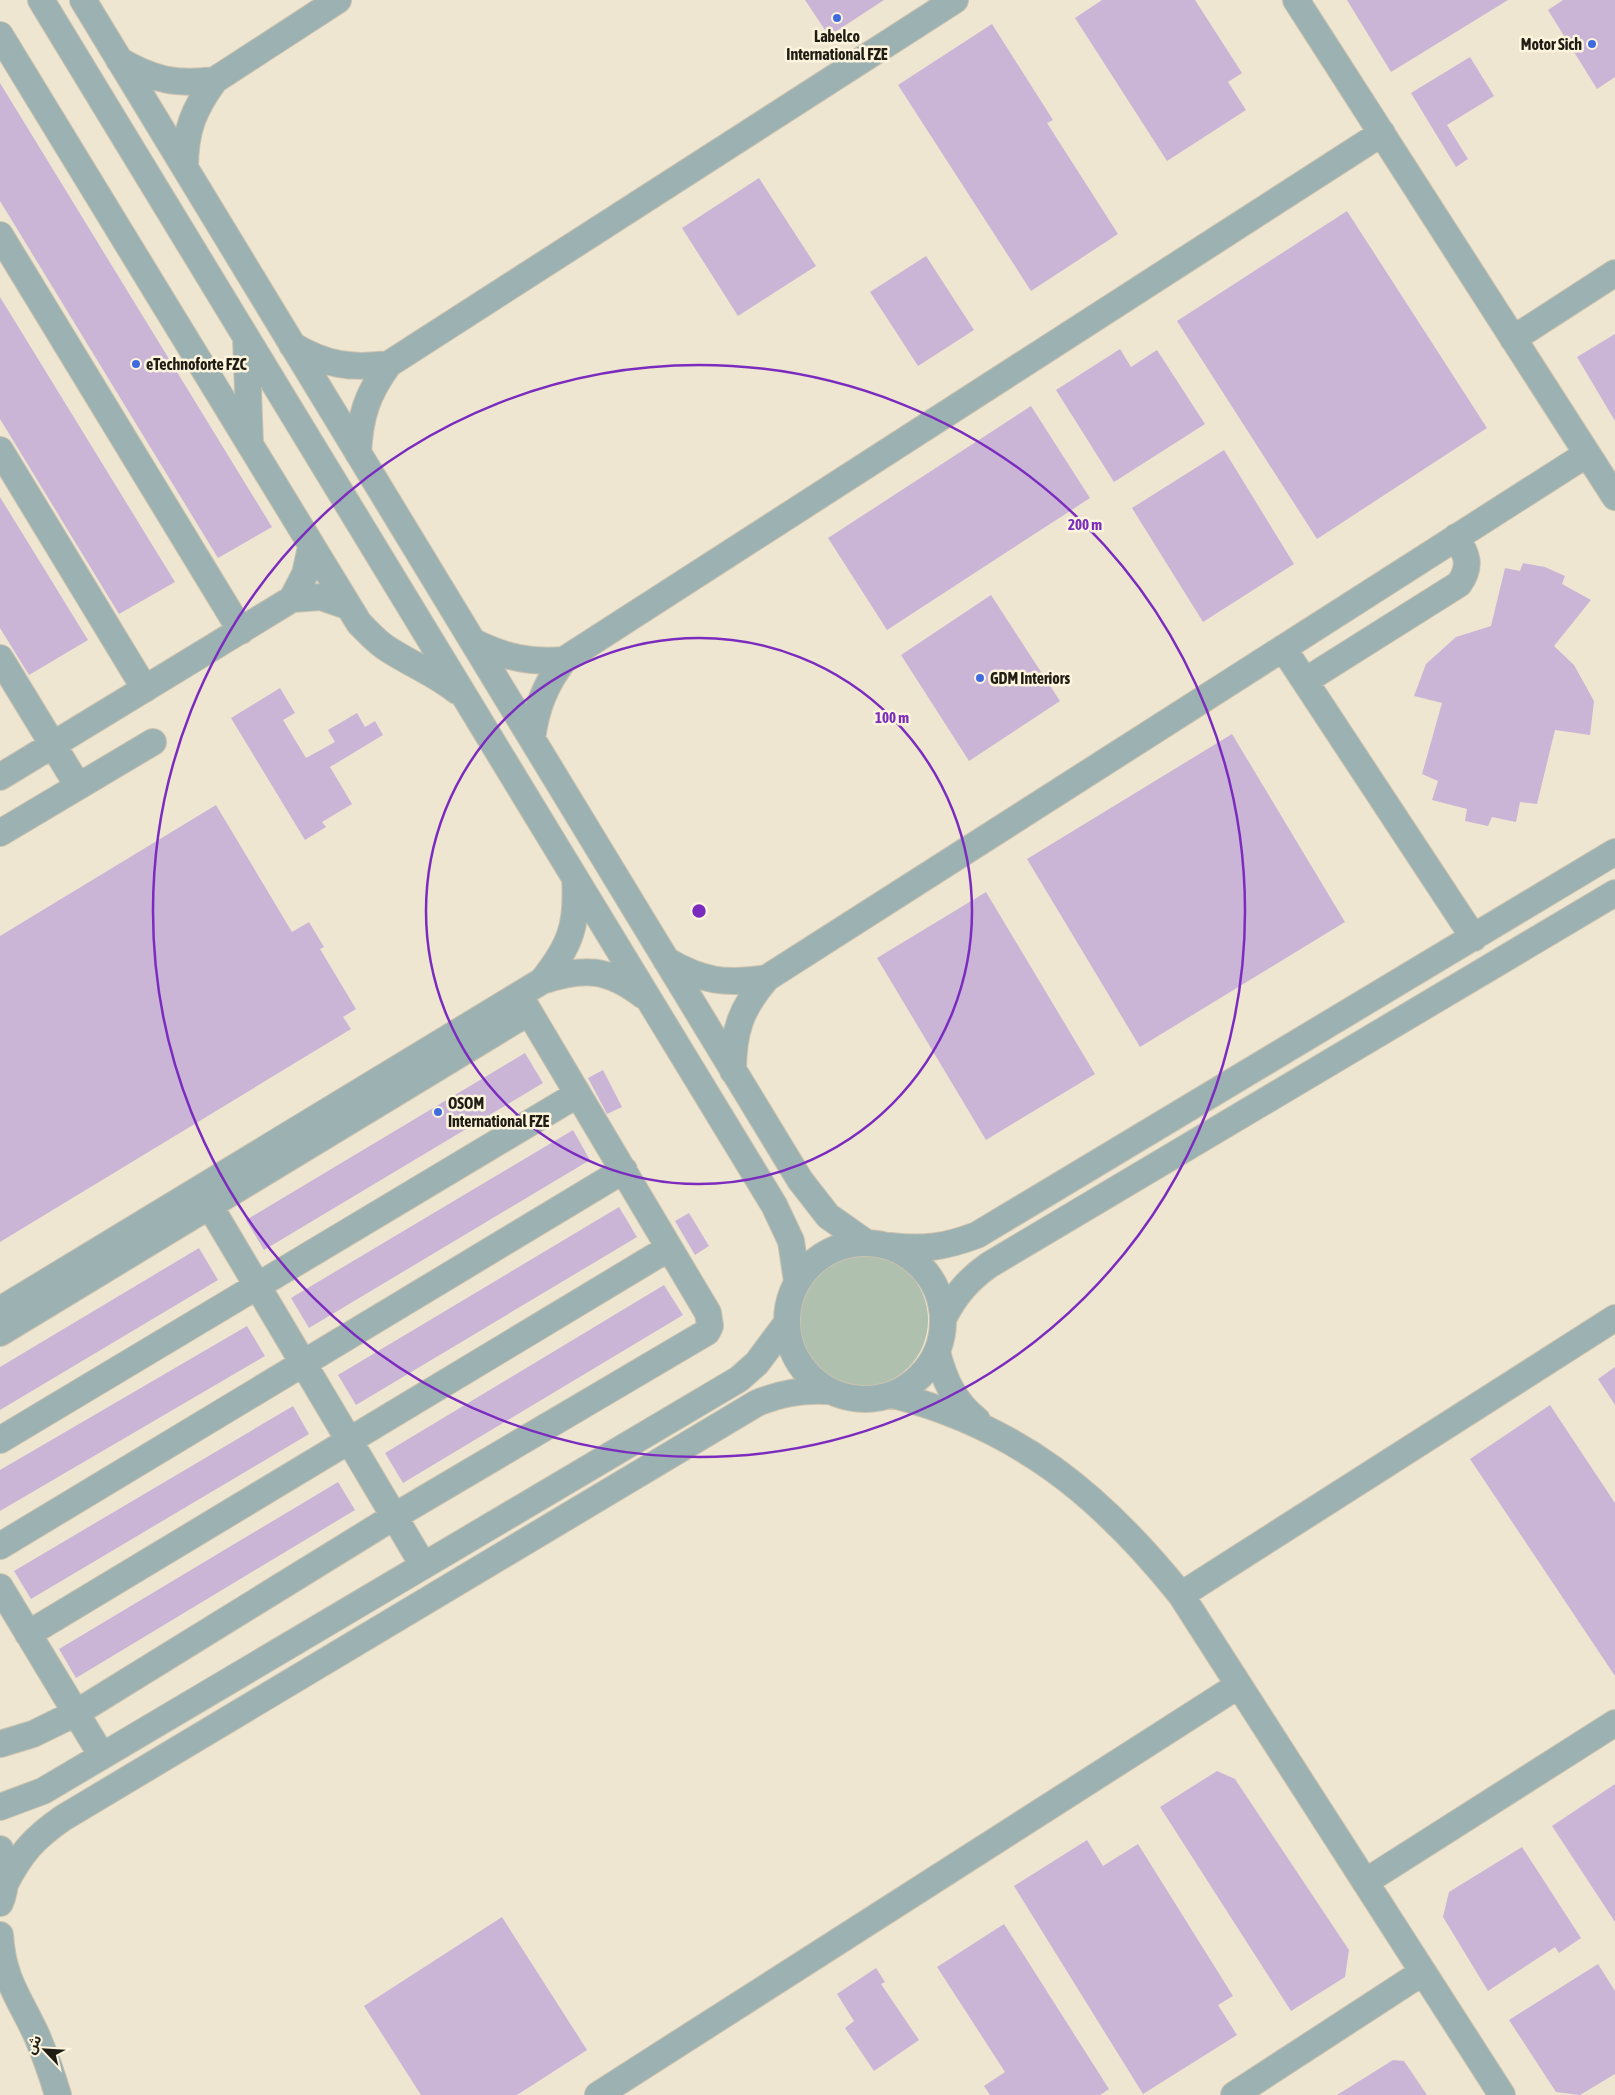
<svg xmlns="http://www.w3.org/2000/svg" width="1615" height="2095" font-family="'Asap Condensed','Noto Sans Arabic',sans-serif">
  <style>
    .green { fill: #b0c0ae }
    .building { fill: #cab5d7 }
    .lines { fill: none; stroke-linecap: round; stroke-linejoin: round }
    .minor-casing { stroke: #cac2af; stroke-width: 28 }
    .minor { stroke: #9cb1b2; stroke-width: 26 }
    .ring { fill: none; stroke: #7b2cbf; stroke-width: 2.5 }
    .poi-dot { fill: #3f6cdd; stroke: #fdf4de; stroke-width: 2 }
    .labels { text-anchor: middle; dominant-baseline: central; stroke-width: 5; stroke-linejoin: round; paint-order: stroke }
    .poi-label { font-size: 16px; font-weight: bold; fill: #201d15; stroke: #fdf4de; text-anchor: start }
    .centre { fill: #7b2cbf; stroke: #fdf4de; stroke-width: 2.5 }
    .ring-label { font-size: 15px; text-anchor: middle; font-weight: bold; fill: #7b2cbf; stroke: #fdf4de; stroke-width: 5; stroke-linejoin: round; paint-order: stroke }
  </style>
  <rect width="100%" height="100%" fill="#efe6d1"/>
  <path class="green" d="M794 1320a67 67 0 1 1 134 0a67 67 0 1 1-134 0Z"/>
  <path class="building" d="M 805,0 L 884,0 L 829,36 Z
    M 1102,0 L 1195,0 L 1242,73 L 1228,82 L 1246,110 L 1167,161 L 1075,18 Z
    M 1347,0 L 1508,0 L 1391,72 Z
    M 1563,0 L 1615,0 L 1615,77 L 1597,89 L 1548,10 Z
    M 992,24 L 1053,120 L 1047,123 L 1118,234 L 1031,291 L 898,85 Z
    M 1470,57 L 1494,96 L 1447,125 L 1468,159 L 1456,167 L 1411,93 Z
    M 0,83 L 272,527 L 218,558 L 0,201 Z
    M 759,178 L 816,266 L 738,316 L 682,228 Z
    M 1347,211 L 1487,428 L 1317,539 L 1177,321 Z
    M 926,256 L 974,330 L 918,366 L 870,292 Z
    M 0,297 L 175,582 L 119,614 L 0,419 Z
    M 1615,334 L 1615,421 L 1577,357 Z
    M 1120,349 L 1131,367 L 1157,350 L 1205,424 L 1114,482 L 1056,390 Z
    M 1031,406 L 1090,498 L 887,630 L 828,538 Z
    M 1224,450 L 1294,564 L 1203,622 L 1132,508 Z
    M 0,497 L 88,640 L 29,675 L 0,628 Z
    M 1523,563 L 1545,567 L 1565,576 L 1562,584 L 1591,600 L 1554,646 L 1574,665 L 1594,701 L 1590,735 L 1555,730 L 1537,804 L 1520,802 L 1516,822 L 1492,817 L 1488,826 L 1465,821 L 1467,809 L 1432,800 L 1438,781 L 1422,774 L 1442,703 L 1414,696 L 1426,664 L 1456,637 L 1491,626 L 1505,568 L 1520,571 Z
    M 991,595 L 1060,701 L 969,761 L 901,655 Z
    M 280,688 L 295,713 L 283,720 L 306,758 L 335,742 L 328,730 L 357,713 L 365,727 L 375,721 L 383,735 L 330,767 L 352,804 L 322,822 L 326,827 L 305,840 L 231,718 Z
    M 1232,734 L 1345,922 L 1140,1047 L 1027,859 Z
    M 216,805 L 292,932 L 309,922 L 324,947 L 320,949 L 356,1009 L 343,1017 L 351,1029 L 0,1242 L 0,936 Z
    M 986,892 L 1095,1074 L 986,1140 L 877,958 Z
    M 525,1053 L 543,1083 L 264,1250 L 246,1220 Z
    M 603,1070 L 622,1107 L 607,1114 L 588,1078 Z
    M 573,1130 L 590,1160 L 309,1328 L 291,1298 Z
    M 619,1207 L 637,1237 L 356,1405 L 338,1375 Z
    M 689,1213 L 709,1246 L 695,1255 L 675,1221 Z
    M 199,1248 L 218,1280 L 0,1410 L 0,1367 Z
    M 664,1285 L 683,1315 L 403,1483 L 385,1453 Z
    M 247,1326 L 265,1356 L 0,1511 L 0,1470 Z
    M 1615,1367 L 1615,1405 L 1598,1379 Z
    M 1550,1405 L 1615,1503 L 1615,1676 L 1470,1459 Z
    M 293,1406 L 309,1434 L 31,1599 L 14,1571 Z
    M 338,1482 L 355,1510 L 76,1678 L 59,1649 Z
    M 1217,1771 L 1235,1779 L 1349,1950 L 1345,1977 L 1291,2011 L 1160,1807 Z
    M 1615,1784 L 1615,1922 L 1552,1826 Z
    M 1087,1840 L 1103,1866 L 1138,1844 L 1233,1996 L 1218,2005 L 1237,2035 L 1143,2094 L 1014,1886 Z
    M 1522,1847 L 1581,1938 L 1559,1953 L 1555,1947 L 1488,1991 L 1443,1917 L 1449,1892 Z
    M 502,1917 L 587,2050 L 517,2095 L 421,2095 L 364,2006 Z
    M 1004,1924 L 1109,2089 L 1100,2095 L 990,2095 L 984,2086 L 1005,2072 L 937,1967 Z
    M 1598,1964 L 1615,1991 L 1615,2074 L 1580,2095 L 1556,2092 L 1509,2020 Z
    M 876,1968 L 885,1982 L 881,1984 L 919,2040 L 874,2071 L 845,2028 L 854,2021 L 837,1994 Z
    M 1393,2060 L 1404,2061 L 1427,2095 L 1337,2095 Z"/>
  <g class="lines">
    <g class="minor-casing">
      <path id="minor" d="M 41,0 L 774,1205 L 791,1241 L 797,1281
        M 83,0 L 800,1180 L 828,1216 L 865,1242
        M 1296,0 L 1615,497
        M 0,35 L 359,623 C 369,633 378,644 391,651 C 413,665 436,674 457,691
        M 119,60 C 153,80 176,85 215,80
        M 185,168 C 185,131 193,110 215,80 L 338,0
        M 0,235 L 241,631
        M 246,338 L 250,444
        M 1513,339 L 1615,273
        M 292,345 C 326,365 350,369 389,364
        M 0,450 L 145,689
        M 358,453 C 360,416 367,394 389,364 L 955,0
        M 292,599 L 305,574 L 311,547
        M 474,642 C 504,657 530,663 564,660
        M 1283,648 L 1474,938
        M 0,658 L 78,786
        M 1305,681 L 1459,584 C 1472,566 1467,554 1456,537
        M 532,739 C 536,708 545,685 564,660 L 1382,133
        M 0,777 L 292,599 L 321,597 L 347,606
        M 0,833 L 153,742
        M 666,960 C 702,981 725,985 767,978
        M 542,981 C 571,945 578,924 575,878
        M 733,1071 C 733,1031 741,1008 767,978 L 1587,454
        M 201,1191 L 423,1565
        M787 1321a78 78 0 1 1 156 0a78 78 0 1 1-156 0Z
        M 890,1246 C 925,1250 945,1247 977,1235 L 1615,852
        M 0,1310 L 542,981 C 584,967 608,968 644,996
        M 943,1319 C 955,1295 968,1280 989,1265 L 1615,893
        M 0,1333 L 529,1012
        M 937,1352 C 944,1379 954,1402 977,1420
        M 893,1395 C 1018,1427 1101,1495 1181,1595 L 1502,2095
        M 0,1440 L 578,1094
        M 0,1546 L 624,1170
        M 0,1587 L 102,1756
        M 1181,1595 L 1615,1318
        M 28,1634 L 669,1248
        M 0,1744 L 33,1734 L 76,1713 L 395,1516 L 707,1332 L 710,1326 L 708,1313 L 519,995
        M 0,1807 L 43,1791 L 739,1379 L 757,1363 L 786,1324
        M 0,1849 C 5,1867 8,1885 0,1903
        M 1365,1882 L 1615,1723
        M 5,1884 C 21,1853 34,1838 63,1818 L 757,1403 C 782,1393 801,1390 827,1391
        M 0,1935 C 3,1980 19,1997 37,2036 C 45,2055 52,2075 58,2095
        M 598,2095 L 1239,1685
        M 1234,2095 L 1423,1972"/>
    </g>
    <use href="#minor" class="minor"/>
  </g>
  <g class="ring">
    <circle cx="699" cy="911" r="273"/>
    <circle cx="699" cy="911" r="546"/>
  </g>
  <g class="poi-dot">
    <circle cx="837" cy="18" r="5"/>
    <circle cx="1592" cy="44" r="5"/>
    <circle cx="136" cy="364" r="5"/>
    <circle cx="980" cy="678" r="5"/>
    <circle cx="438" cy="1112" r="5"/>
  </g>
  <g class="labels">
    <g class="poi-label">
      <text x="837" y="36" text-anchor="middle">Labelco<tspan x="837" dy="18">International FZE</tspan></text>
      <text x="1582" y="44" text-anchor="end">Motor Sich</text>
      <text x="146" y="364">eTechnoforte FZC</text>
      <text x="990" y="678">GDM Interiors</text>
      <text x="448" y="1103">OSOM<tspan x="448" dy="18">International FZE</tspan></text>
    </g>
  </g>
  <circle cx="699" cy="911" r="8" class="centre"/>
  <g class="ring-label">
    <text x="1085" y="530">200 m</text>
    <text x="892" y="723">100 m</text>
  </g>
  <g transform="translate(45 2050) rotate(295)" stroke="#fdf4de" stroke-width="4" paint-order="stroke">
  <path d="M0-4L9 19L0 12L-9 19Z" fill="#201d15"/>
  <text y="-8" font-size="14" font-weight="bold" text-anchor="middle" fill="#201d15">ش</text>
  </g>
</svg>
